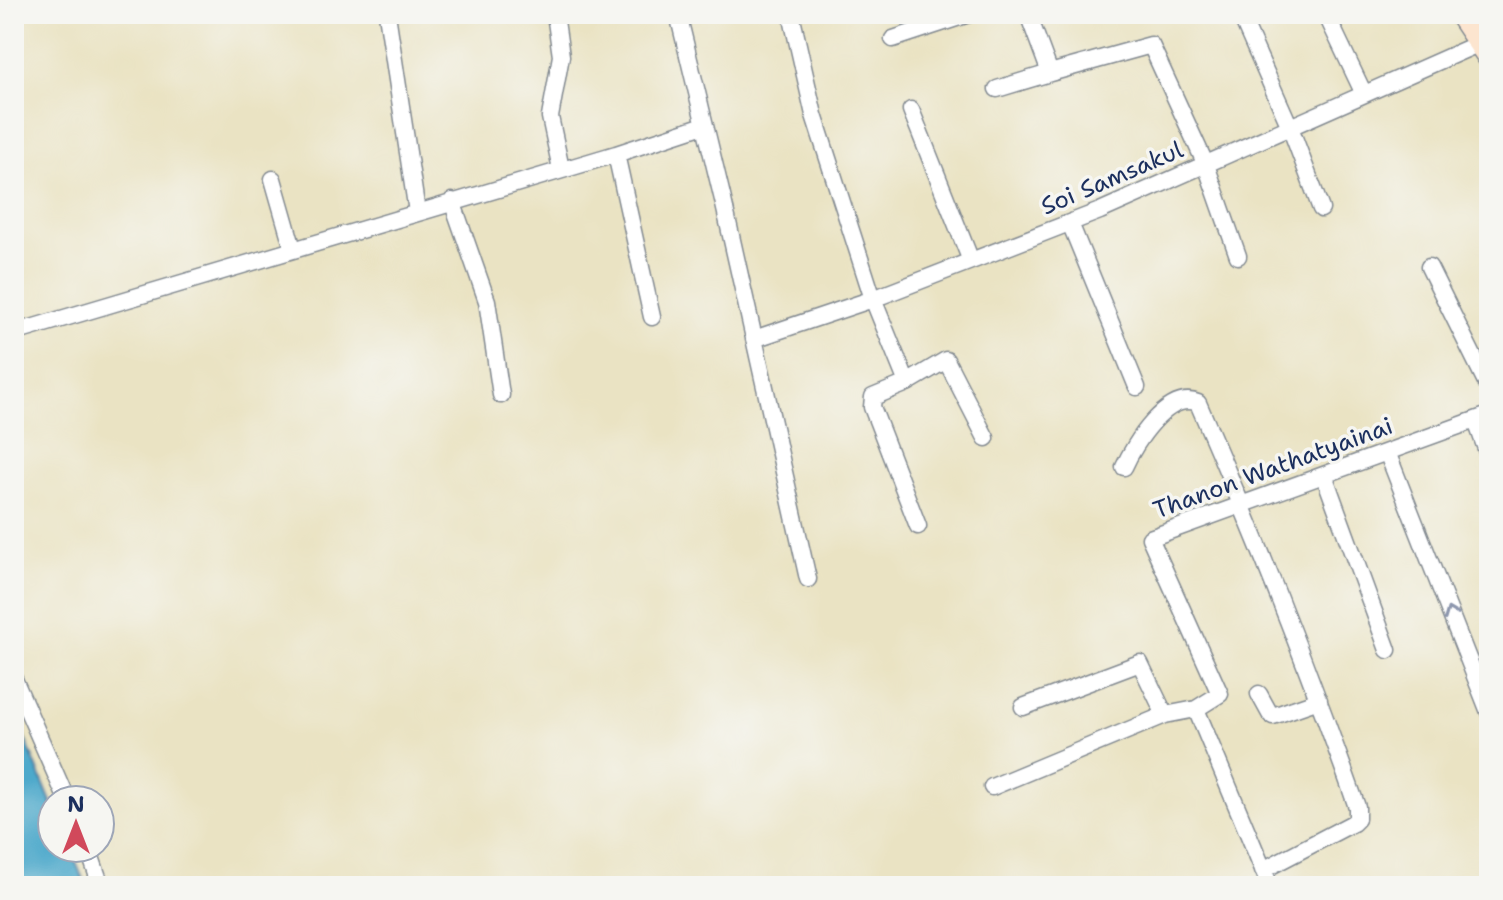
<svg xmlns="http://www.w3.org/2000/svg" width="1503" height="900" font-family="'Shantell Sans',sans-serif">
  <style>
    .water { fill: #4da9cb; stroke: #346c94; stroke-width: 2 }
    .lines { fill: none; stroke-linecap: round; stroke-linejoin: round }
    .street-casing { stroke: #828990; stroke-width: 19 }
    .secondary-casing { stroke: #828990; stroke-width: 27 }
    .street { stroke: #fff; stroke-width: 16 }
    .secondary { stroke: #fce5cf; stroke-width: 24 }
    .oneway { stroke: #8d97ae }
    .labels { text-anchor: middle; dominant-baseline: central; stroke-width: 7; stroke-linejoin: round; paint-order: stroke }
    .street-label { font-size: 24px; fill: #1b2f5e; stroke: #f6f6f2 }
  </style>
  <rect width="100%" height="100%" fill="#f6f6f2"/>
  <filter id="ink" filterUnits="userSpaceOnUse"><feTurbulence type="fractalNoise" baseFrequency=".0125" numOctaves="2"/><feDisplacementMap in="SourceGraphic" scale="16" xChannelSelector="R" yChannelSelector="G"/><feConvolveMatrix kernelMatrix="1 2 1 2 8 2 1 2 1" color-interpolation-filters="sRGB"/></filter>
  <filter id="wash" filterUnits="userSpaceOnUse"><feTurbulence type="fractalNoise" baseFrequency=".006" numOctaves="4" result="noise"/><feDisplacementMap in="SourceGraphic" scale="32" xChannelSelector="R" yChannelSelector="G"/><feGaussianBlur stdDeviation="1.8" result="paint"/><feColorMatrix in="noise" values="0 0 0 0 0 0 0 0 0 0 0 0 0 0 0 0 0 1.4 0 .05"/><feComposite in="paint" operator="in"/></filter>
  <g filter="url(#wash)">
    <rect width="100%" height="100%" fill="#eae3c3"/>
    <path class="water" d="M 14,712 L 52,804 L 52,848 L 70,848 L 86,886 L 14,886 Z"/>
  </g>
  <g filter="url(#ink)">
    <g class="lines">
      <g class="street-casing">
        <path id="street" d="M 387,14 L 417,212
          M 555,14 L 561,56 L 550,117 L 561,169
          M 678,14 L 723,200 L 808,579
          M 791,14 L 814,115 L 873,299 L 907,383
          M 1028,14 L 1050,73 L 1151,45 L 1206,165 L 1238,256
          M 1240,14 L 1290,127 L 1321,209
          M 1326,14 L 1364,94
          M 893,39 L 969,14
          M 997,89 L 1050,73
          M 911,110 L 971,261
          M 616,154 L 652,317
          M 273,179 L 293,249
          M 452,201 L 487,301 L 501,395
          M 1070,223 L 1137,387
          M 1429,267 L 1489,388
          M 14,333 L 616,154 L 704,125
          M 754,339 L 873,299 L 1100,211 L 1480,43
          M 1476,421 L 1489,457
          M 1387,452 L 1489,712
          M 1124,467 C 1134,444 1168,390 1198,403 C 1256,536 1309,670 1357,807 L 1357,819 L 1353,823 L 1263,870
          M 1324,475 L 1388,650
          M 918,526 L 872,407 L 873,397 L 907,383 L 946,360 L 986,438
          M 14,679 L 67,800
          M 1259,694 L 1270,714 L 1273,716 L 1319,700
          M 1023,707 L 1140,663 L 1165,715
          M 1196,709 L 1270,886
          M 992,787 L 1165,715 L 1196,709 L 1220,694 L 1150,538 L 1489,415
          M 88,848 L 101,886"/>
      </g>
      <g class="secondary-casing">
        <path id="secondary" d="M 1461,14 L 1489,56"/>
      </g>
      <use href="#street" class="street"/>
      <use href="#secondary" class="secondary"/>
    </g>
    <defs><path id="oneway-chevron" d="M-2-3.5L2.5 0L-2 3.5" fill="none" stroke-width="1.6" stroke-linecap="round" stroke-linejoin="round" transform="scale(2)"/></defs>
    <use class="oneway" href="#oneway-chevron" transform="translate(1450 613) rotate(-111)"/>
  </g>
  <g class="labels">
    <g class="street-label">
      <text transform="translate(1112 178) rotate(-23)">Soi Samsakul</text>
      <text transform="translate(1273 468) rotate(-20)">Thanon Wathatyainai</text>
    </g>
  </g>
  <rect width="1503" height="900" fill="none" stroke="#f6f6f2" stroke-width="48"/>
  <g transform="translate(76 824)"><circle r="38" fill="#f6f6f2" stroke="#9ea6b7" stroke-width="2"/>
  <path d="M0-6L14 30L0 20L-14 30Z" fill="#d1495b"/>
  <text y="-12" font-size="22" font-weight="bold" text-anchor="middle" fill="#1b2f5e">N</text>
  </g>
</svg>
